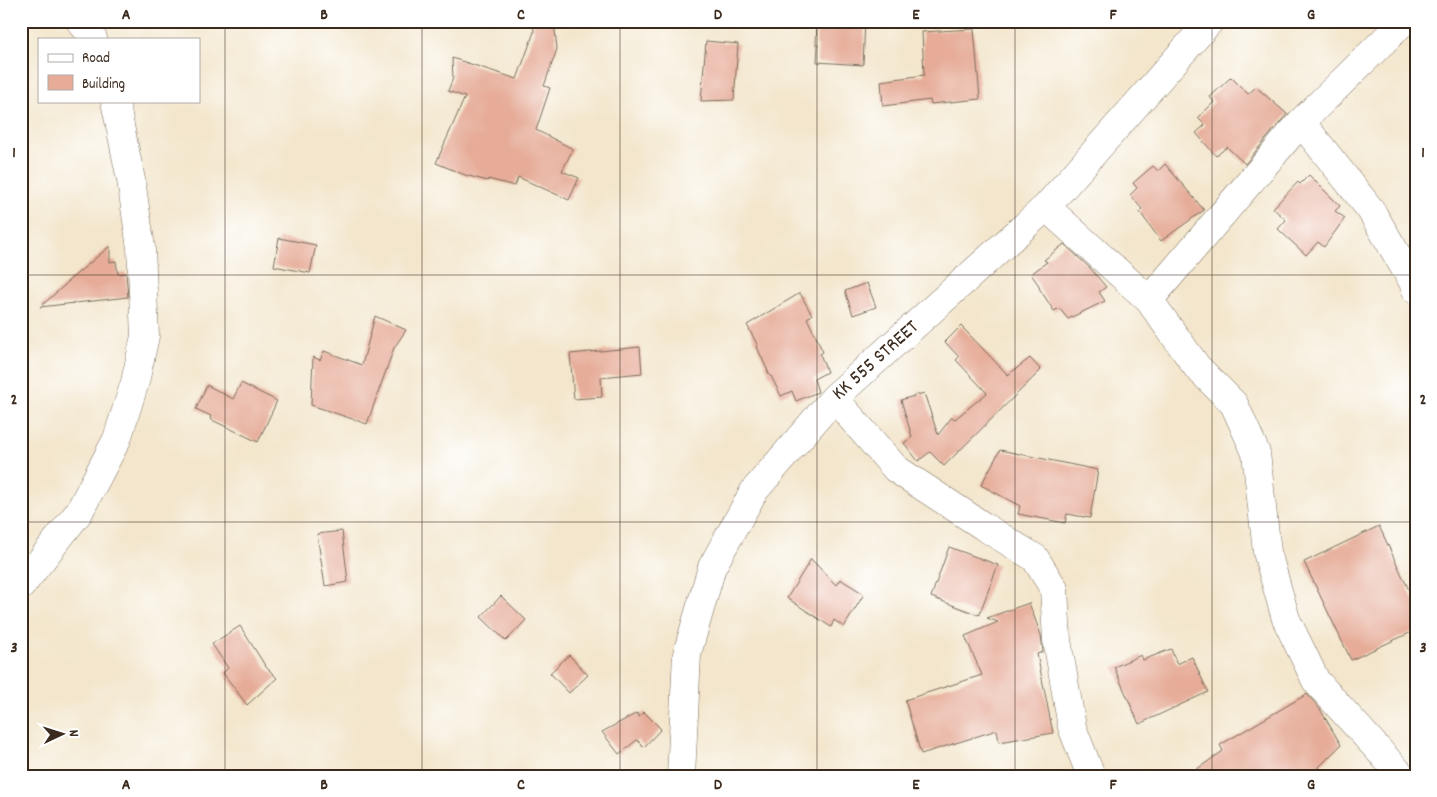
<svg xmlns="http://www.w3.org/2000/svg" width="1437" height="797" font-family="Dekko,sans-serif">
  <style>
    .building { fill: #e6ac98 }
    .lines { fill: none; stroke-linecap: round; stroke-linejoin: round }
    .street-casing { stroke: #7b6c5b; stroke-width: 29 }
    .street { stroke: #fff; stroke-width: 28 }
    .grid { fill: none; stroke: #3b2a1e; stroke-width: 1; stroke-opacity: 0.55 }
    .labels { text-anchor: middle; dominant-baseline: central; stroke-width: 5; stroke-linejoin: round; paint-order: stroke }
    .street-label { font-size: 20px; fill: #3b2a1e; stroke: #fff }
    .neatline { fill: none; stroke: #3b2a1e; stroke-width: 2 }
    .grid-label { font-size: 16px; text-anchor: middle; font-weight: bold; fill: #3b2a1e }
  </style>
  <rect width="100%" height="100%" fill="#fff"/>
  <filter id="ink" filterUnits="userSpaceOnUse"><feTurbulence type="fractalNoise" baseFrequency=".02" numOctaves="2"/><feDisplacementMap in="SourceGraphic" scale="10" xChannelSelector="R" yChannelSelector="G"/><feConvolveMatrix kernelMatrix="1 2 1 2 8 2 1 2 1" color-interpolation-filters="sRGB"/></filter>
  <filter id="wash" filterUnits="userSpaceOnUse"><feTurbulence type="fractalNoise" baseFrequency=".0096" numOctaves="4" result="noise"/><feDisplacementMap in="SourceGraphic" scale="20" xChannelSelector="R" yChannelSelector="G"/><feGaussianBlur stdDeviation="1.12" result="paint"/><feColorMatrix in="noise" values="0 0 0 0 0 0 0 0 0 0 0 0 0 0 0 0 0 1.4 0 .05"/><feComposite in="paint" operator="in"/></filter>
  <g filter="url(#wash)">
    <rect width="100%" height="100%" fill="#f3e6cc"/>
    <g id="blocks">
      <path class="building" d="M 554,21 L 557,49 L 544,86 L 550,88 L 536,130 L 573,149 L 562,171 L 579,178 L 569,200 L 518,177 L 515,186 L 488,179 L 488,181 L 465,175 L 436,163 L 465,97 L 448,91 L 453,78 L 452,58 L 517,79 L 534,32 L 533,23 Z
        M 817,21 L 865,21 L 863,65 L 817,62 L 818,45 L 816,45 Z
        M 974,29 L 980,99 L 931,104 L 930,100 L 883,106 L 881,81 L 924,75 L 922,32 Z
        M 706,41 L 738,44 L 734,100 L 701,101 Z
        M 1231,77 L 1248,94 L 1256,87 L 1287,114 L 1245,164 L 1227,147 L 1216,156 L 1196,133 L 1205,125 L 1198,118 L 1214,102 L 1210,97 Z
        M 1165,164 L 1204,210 L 1161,241 L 1139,211 L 1142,209 L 1130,195 L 1137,188 L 1133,183 L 1153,166 L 1158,171 Z
        M 1309,175 L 1340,206 L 1335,211 L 1345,218 L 1324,247 L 1318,242 L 1306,255 L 1278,229 L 1286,220 L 1273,208 L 1298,182 L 1300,184 Z
        M 279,238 L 316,245 L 310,273 L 274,266 Z
        M 1064,244 L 1091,269 L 1106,287 L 1099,292 L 1105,301 L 1068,319 L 1059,308 L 1054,311 L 1039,288 L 1040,287 L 1031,274 L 1047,262 L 1044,260 Z
        M 110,246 L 110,262 L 116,261 L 118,274 L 126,273 L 128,297 L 40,307 L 67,283 L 67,282 Z
        M 867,283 L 876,307 L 853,315 L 845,291 Z
        M 800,293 L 812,315 L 807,318 L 823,352 L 820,354 L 827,372 L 814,379 L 818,392 L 796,401 L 792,391 L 781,396 L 771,376 L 770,376 L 757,347 L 758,346 L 747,325 Z
        M 375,316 L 406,330 L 394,348 L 367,424 L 311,405 L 313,357 L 320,360 L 324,351 L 362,365 Z
        M 961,326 L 1008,375 L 1030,358 L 1041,370 L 944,466 L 930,452 L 918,461 L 904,443 L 912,437 L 901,400 L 924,393 L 938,435 L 952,417 L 955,419 L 987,393 L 956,360 L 959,357 L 945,342 Z
        M 640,347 L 642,373 L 601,377 L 602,397 L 574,399 L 570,354 Z
        M 241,383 L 277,401 L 258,442 L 210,419 L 211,416 L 196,409 L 207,385 L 233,399 Z
        M 1000,450 L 1098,470 L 1090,518 L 1067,514 L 1065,523 L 1018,514 L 1020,506 L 981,485 Z
        M 1379,526 L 1416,605 L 1416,630 L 1351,660 L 1304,562 Z
        M 342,531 L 348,582 L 325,586 L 317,534 Z
        M 949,547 L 998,565 L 979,615 L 931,597 Z
        M 811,559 L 836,585 L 840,579 L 864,594 L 844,627 L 834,620 L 831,627 L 787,598 Z
        M 501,596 L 526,620 L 506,641 L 481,617 Z
        M 1029,603 L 1041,635 L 1043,652 L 1037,654 L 1053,733 L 999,742 L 997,730 L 921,754 L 905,700 L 982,675 L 965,636 L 998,622 L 987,618 Z
        M 240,626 L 266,667 L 277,678 L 247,705 L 223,673 L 228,668 L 212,644 Z
        M 1171,649 L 1177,664 L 1192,657 L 1208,692 L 1139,724 L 1114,667 L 1141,655 L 1143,660 Z
        M 569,655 L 588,675 L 569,693 L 550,673 Z
        M 1307,694 L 1320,709 L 1341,745 L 1310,776 L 1187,776 L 1223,751 L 1220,745 Z
        M 644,712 L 661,729 L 644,747 L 637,740 L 619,754 L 602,732 L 637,713 L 639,717 Z"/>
    </g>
  </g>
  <g filter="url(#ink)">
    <use href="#blocks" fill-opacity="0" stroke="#7b6c5b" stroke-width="1"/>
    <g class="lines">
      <g class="street-casing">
        <path id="street" d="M 80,21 L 90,33 L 93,39
          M 1301,122 L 1370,209 L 1413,282 L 1416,290
          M 1046,207 L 1149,300 L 1197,367 L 1234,404 L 1256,453 L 1267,552 L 1286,619 L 1316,681 L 1402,776
          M 1149,300 L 1301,122 L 1404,21
          M 834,398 L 896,469 L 983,526 L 1035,558 L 1054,589 L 1057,640 L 1072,727 L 1091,776
          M 21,586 L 79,512 L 117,439 L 135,382 L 145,336 L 141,248 L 131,180 L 115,101
          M 681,776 L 687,654 L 712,567 L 754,491 L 834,398 L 1046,207 L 1210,21"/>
      </g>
      <use href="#street" class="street"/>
    </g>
  </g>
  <path class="grid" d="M 225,21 L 225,776M 422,21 L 422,776M 620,21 L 620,776M 817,21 L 817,776M 1015,21 L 1015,776M 1212,21 L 1212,776M 21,275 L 1416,275M 21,522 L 1416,522"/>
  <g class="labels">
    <g class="street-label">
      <text transform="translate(876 361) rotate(-42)">KK 555 STREET</text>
    </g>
  </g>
  <rect width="1437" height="797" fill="none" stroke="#fff" stroke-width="55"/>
  <rect x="38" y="38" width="162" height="65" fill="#ffffff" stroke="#b1aaa5"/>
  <rect x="48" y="54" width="25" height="8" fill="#ffffff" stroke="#b1aaa5"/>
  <text x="82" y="62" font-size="15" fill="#3b2a1e">Road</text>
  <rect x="48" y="75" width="25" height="15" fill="#e6ac98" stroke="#b1aaa5"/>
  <text x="82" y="88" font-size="15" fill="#3b2a1e">Building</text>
  <g transform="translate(62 734) rotate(86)" stroke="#ffffff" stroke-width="4" paint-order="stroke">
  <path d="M0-4L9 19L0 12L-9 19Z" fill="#3b2a1e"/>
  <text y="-8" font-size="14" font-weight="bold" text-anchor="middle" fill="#3b2a1e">N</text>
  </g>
  <rect x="28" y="28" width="1382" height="742" class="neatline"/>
  <g class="grid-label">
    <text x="126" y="19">A</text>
    <text x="324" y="19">B</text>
    <text x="521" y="19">C</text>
    <text x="718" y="19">D</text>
    <text x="916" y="19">E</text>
    <text x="1113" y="19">F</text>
    <text x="1311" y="19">G</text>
    <text x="14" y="157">1</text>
    <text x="1423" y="157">1</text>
    <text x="14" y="404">2</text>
    <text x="1423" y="404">2</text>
    <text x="14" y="652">3</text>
    <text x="1423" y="652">3</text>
    <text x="126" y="789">A</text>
    <text x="324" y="789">B</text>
    <text x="521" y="789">C</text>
    <text x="718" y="789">D</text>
    <text x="916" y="789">E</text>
    <text x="1113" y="789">F</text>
    <text x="1311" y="789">G</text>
  </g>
</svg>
